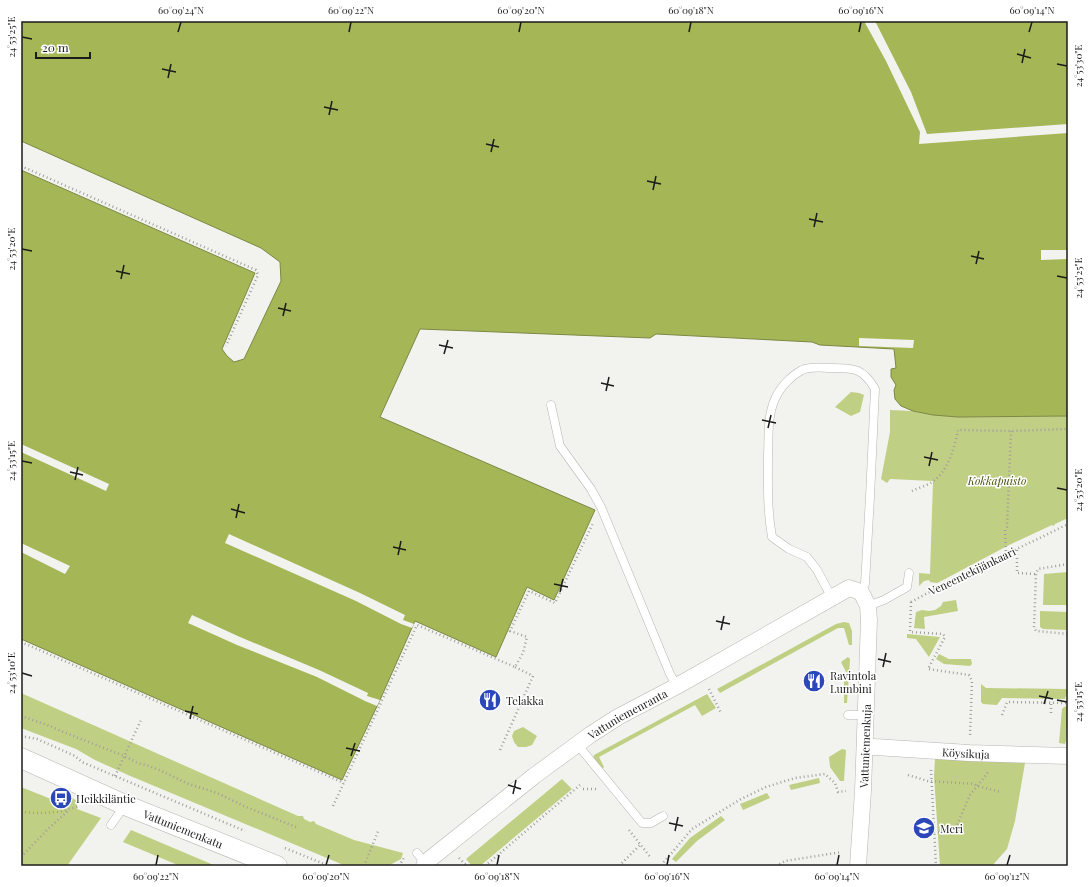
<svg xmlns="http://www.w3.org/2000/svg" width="1089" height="887" font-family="'Playfair Display',serif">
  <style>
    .green { fill: #bfcf83 }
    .water { fill: #a5b656; stroke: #7c8844 }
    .pier { fill: #f2f3ee }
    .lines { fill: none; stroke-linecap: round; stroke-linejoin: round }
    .service-casing { stroke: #b5b6b1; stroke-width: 9 }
    .minor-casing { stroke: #b5b6b1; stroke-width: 17 }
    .tertiary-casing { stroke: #b5b6b1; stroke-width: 21 }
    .path { stroke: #9f9f9c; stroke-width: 2.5; stroke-dasharray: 1 3; stroke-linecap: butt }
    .service { stroke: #fff; stroke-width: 8 }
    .minor { stroke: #fff; stroke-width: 16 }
    .tertiary { stroke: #fff; stroke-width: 20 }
    .ticks { fill: none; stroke: #1b1b1a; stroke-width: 1.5 }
    .labels { text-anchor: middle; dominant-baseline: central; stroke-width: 3; stroke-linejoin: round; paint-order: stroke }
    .park-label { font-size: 11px; font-style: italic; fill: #4a540c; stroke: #fff }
    .street-label { font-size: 11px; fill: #1b1b1a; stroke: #fff }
    .poi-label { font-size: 11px; fill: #1b1b1a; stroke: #fff; text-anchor: start }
    .neatline { fill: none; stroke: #1b1b1a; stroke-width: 1.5 }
    .ticks-label { font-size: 10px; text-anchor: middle; fill: #1b1b1a }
  </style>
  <rect width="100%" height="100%" fill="#f2f3ee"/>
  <path class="green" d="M 851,392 L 859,393 L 864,395 L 860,412 L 851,416 L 835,407 Z
    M 890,410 L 913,411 L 933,415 L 958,417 L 1068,416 L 1068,518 L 1055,524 L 1054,526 L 1052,525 L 1009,545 L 945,579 L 937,583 L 930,582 L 929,580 L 924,581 L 919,586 L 919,573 L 930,574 L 933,481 L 890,479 L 887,483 L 881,479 L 890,432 Z
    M 1068,572 L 1068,605 L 1043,605 L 1044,574 Z
    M 956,600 L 958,611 L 924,617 L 925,629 L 914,628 L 916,612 L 922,610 L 929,611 L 935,610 L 941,606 L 943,602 Z
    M 1040,611 L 1068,612 L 1067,630 L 1043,629 L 1040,627 Z
    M 844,622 L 849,623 L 852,631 L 852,645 L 849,645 L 844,628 L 838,628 L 720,693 L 717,689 L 836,624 Z
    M 907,634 L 940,637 L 929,657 L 916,639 L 907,638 Z
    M 939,654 L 949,659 L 971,659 L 972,664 L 970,666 L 944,664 L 936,659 Z
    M 848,657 L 850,659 L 847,703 L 844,703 L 844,678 L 848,676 L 841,662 Z
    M 981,684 L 986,688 L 1068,689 L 1065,699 L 1002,698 L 997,705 L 983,704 L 981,702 Z
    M 21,693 L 298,816 L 303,816 L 304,819 L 310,822 L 314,821 L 316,824 L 354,840 L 403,853 L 401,859 L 388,866 L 346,866 L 128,775 L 95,760 L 76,749 L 21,728 Z
    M 707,694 L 716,708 L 702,716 L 695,705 L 599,757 L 604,767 L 602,769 L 593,759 L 594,755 Z
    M 1067,706 L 1068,708 L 1066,741 L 1065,744 L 1059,743 L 1062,709 L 1064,707 Z
    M 523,727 L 537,736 L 532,745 L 526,747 L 518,747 L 514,742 L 512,736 L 514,731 Z
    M 842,749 L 846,750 L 844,781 L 840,781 L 830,767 L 829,757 Z
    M 935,759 L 1025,763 L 1015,821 L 1007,849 L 992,866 L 940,866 L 934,776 Z
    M 819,778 L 820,783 L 791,790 L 789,785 Z
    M 562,779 L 572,789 L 480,866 L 472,866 L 466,859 Z
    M 21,787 L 56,801 L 68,795 L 77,801 L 77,809 L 101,818 L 67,866 L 21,866 Z
    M 767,793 L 770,798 L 743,810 L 740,804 Z
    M 721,816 L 725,820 L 697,841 L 676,862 L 672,859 L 690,838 Z
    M 131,830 L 216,866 L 180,866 L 123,842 Z"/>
  <path class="water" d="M 21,21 L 1068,21 L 1068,416 L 958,417 L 933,415 L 913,411 L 901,406 L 895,399 L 894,390 L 896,385 L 891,377 L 891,369 L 896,368 L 894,349 L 820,345 L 812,342 L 656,334 L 650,338 L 420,329 L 380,417 L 595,510 L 554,600 L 527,587 L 496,657 L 415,621 L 380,700 L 342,780 L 21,639 L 21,170 L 255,273 L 222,349 L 227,356 L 234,362 L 244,359 L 281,281 L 280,262 L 261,248 L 21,141 Z"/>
  <path class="pier" d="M 864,21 L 875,21 L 911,92 L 927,134 L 1068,124 L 1068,133 L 919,144 L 920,132 L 886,61 Z
    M 1041,250 L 1068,250 L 1068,259 L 1041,260 Z
    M 859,338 L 914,340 L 913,348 L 859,346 Z
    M 21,444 L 109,484 L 106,491 L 21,452 Z
    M 229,534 L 360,593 L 405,615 L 403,620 L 414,624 L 412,628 L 401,624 L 356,601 L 225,543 Z
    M 21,543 L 70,566 L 65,574 L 21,552 Z
    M 192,615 L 240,637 L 319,670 L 368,693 L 367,696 L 380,700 L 377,706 L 365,701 L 317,677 L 237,645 L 188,623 Z"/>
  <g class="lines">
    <g class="service-casing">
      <path id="service" d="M 551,405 L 560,446 L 591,489 L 601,507 L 670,674 L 677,686
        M 832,598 L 817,570 L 807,557 L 789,549 L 772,537 C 767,509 768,484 768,455 C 769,436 767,417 775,399 C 780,387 791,376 802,370 C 811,366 822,368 832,368 C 854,368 863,368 875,389 L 870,497 L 865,584 L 861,592
        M 868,606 L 884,600 L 907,587 L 909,573
        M 848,715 L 866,715
        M 577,744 L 642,823 L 651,823 L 663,816
        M 111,825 L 125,805
        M 417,853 L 425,863"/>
    </g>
    <g class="minor-casing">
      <g id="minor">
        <path id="s1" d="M 865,746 L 875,747 L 969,753 L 1068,756"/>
        <path id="s2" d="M 424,866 L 425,863 L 534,776 L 590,735 L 618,717 L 677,686 L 849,588 L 861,592 L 868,606 L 869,620 L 863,791 L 858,866"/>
      </g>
    </g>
    <g class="tertiary-casing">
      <g id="tertiary">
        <path id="s3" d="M 21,758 L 125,805 L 277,866"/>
      </g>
    </g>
    <path class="path" d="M 21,166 L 256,270 L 258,275 L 226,346
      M 912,491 C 918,488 926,486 932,482 C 948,472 955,446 958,430 L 1011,431 L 1068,429
      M 1017,550 L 1017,573 L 1035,574
      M 1006,555 L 1005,530 L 1007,527 L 1011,431
      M 1068,564 L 1038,569 L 1036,574 L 1034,628 L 1036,631 L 1068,634
      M 911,602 L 910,632 L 943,634 L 945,637 L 928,669 L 969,675 L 972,681 L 970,736
      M 911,602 C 962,574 1016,550 1068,524
      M 21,642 L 344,783
      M 709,689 L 721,713
      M 1051,713 L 1051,703
      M 1002,715 L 1007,702 L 1068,703
      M 21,716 L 50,726 L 61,731 L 124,756 L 138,763 L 149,766 L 164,772 L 186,783 L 217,793 L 246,807 L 296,827
      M 21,736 L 37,739 L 75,756 L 82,762 L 115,776 L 245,831
      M 500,750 L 533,676 L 515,667
      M 931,770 L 936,866
      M 908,775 L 928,781 L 974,784 L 977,786 L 1001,792
      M 115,776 L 141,720
      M 583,789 L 597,789
      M 333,806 L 417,625 L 515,667 L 523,653 L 527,637 L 510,631 L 529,591 L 555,603 L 593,523
      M 21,812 L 40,813 L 59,812 L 80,806
      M 629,830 L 651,858
      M 930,832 L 954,832 L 970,795 L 987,774 L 988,770
      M 285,848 L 329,866
      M 21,857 L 49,828 L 69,810
      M 459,858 L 467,866
      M 364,866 L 379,829
      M 399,866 L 405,856
      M 485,866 L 580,785
      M 619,866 L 640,845
      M 662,866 L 664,862 L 692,829 L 718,813 L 741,799 L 766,787 L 795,778 L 825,774 L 835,783 L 838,792 L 846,791
      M 776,866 L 785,861 L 842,852"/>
    <use href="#service" class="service"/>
    <use href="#minor" class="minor"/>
    <use href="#tertiary" class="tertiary"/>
  </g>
  <path class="ticks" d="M 178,32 L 181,22M 349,32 L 351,22M 519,32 L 521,22M 689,32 L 691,22M 859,32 L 861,22M 1029,32 L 1032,22M 22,37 L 32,39M 1017,54 L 1031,58M 1022,63 L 1025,49M 1057,64 L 1067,66M 162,69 L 176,72M 168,78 L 171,64M 324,107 L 338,110M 329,115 L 332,101M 486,144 L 499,147M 491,152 L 494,139M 647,181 L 661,184M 653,190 L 656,176M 809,219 L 823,222M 814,227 L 817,213M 22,249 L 32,251M 971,256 L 984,259M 976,264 L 979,251M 116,271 L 130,274M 1057,276 L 1067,278M 121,279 L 124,265M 278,308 L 291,311M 283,316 L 286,303M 439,345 L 453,348M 444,354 L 448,340M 601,383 L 614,386M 606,391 L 609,377M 762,420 L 776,423M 768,428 L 771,415M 924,457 L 938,460M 22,461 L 32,463M 929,466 L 932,452M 70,472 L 83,475M 75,480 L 78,467M 1057,488 L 1067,490M 231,509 L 245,513M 236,518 L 239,504M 393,547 L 406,550M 398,555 L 401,541M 554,584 L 568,587M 560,592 L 563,579M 716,621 L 730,624M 721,630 L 724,616M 878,659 L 891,662M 883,667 L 886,653M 22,673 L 32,676M 1039,696 L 1053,699M 1057,700 L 1067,702M 1044,704 L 1048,691M 185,711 L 198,714M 190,719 L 193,706M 346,748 L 360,751M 351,756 L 355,743M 508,785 L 521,789M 513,794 L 516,780M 669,823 L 683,826M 675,831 L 678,817M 156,865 L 158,855M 326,865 L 329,855M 497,865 L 499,855M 667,865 L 669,855M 837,865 L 839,855M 1007,865 L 1010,855"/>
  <defs>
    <g id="restaurant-disc" transform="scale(1.15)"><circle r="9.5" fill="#2c47b7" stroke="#fff"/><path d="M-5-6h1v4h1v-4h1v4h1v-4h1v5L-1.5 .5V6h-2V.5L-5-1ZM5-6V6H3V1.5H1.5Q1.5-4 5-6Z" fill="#fff"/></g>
    <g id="bus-disc" transform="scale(1.15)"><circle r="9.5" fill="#2c47b7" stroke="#fff"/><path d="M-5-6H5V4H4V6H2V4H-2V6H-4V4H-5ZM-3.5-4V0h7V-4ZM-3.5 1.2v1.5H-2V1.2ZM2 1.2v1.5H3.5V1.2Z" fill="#fff"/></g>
    <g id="school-disc" transform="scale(1.15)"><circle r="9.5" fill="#2c47b7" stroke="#fff"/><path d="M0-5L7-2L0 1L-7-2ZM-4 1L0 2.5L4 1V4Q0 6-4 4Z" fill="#fff"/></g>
  </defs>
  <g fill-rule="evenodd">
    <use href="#restaurant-disc" x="814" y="681"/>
    <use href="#restaurant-disc" x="490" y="700"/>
    <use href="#bus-disc" x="61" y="798"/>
    <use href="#school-disc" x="924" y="828"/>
  </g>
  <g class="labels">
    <g class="park-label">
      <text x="997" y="480">Kokkapuisto</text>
    </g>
    <g class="street-label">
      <text transform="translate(972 571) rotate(-26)">Veneentekijänkaari</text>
      <text stroke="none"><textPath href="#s2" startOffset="255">Vattuniemenranta</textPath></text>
      <text transform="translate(865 746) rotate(-88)">Vattuniemenkuja</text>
      <text stroke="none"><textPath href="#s1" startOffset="101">Köysikuja</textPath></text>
      <text stroke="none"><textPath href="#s3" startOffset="177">Vattuniemenkatu</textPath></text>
    </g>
    <g class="poi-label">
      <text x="830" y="675">Ravintola<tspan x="830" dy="13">Lumbini</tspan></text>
      <text x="506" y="700">Telakka</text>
      <text x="76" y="798">Heikkiläntie</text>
      <text x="940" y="828">Meri</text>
    </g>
  </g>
  <rect width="1089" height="887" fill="none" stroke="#ffffff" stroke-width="44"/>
  <path d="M36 52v6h54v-6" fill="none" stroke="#1b1b1a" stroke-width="2"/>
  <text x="42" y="52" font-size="12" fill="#1b1b1a" stroke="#ffffff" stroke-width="3" paint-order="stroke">20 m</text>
  <rect x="22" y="22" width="1045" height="843" class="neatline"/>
  <g class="ticks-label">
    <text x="181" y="14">60°09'24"N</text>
    <text x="351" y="14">60°09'22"N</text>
    <text x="521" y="14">60°09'20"N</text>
    <text x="691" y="14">60°09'18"N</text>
    <text x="861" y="14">60°09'16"N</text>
    <text x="1032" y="14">60°09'14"N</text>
    <text transform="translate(11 37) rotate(-90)" y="4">24°53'25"E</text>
    <text transform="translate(1078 66) rotate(-90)" y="4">24°53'30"E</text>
    <text transform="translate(11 249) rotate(-90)" y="4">24°53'20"E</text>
    <text transform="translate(1078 278) rotate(-90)" y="4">24°53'25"E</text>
    <text transform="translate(11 461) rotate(-90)" y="4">24°53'15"E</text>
    <text transform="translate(1078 490) rotate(-90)" y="4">24°53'20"E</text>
    <text transform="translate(11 673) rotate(-90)" y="4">24°53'10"E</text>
    <text transform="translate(1078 702) rotate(-90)" y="4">24°53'15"E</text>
    <text x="156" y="880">60°09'22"N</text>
    <text x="326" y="880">60°09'20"N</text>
    <text x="497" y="880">60°09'18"N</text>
    <text x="667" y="880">60°09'16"N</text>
    <text x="837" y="880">60°09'14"N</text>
    <text x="1007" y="880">60°09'12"N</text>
  </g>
</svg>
